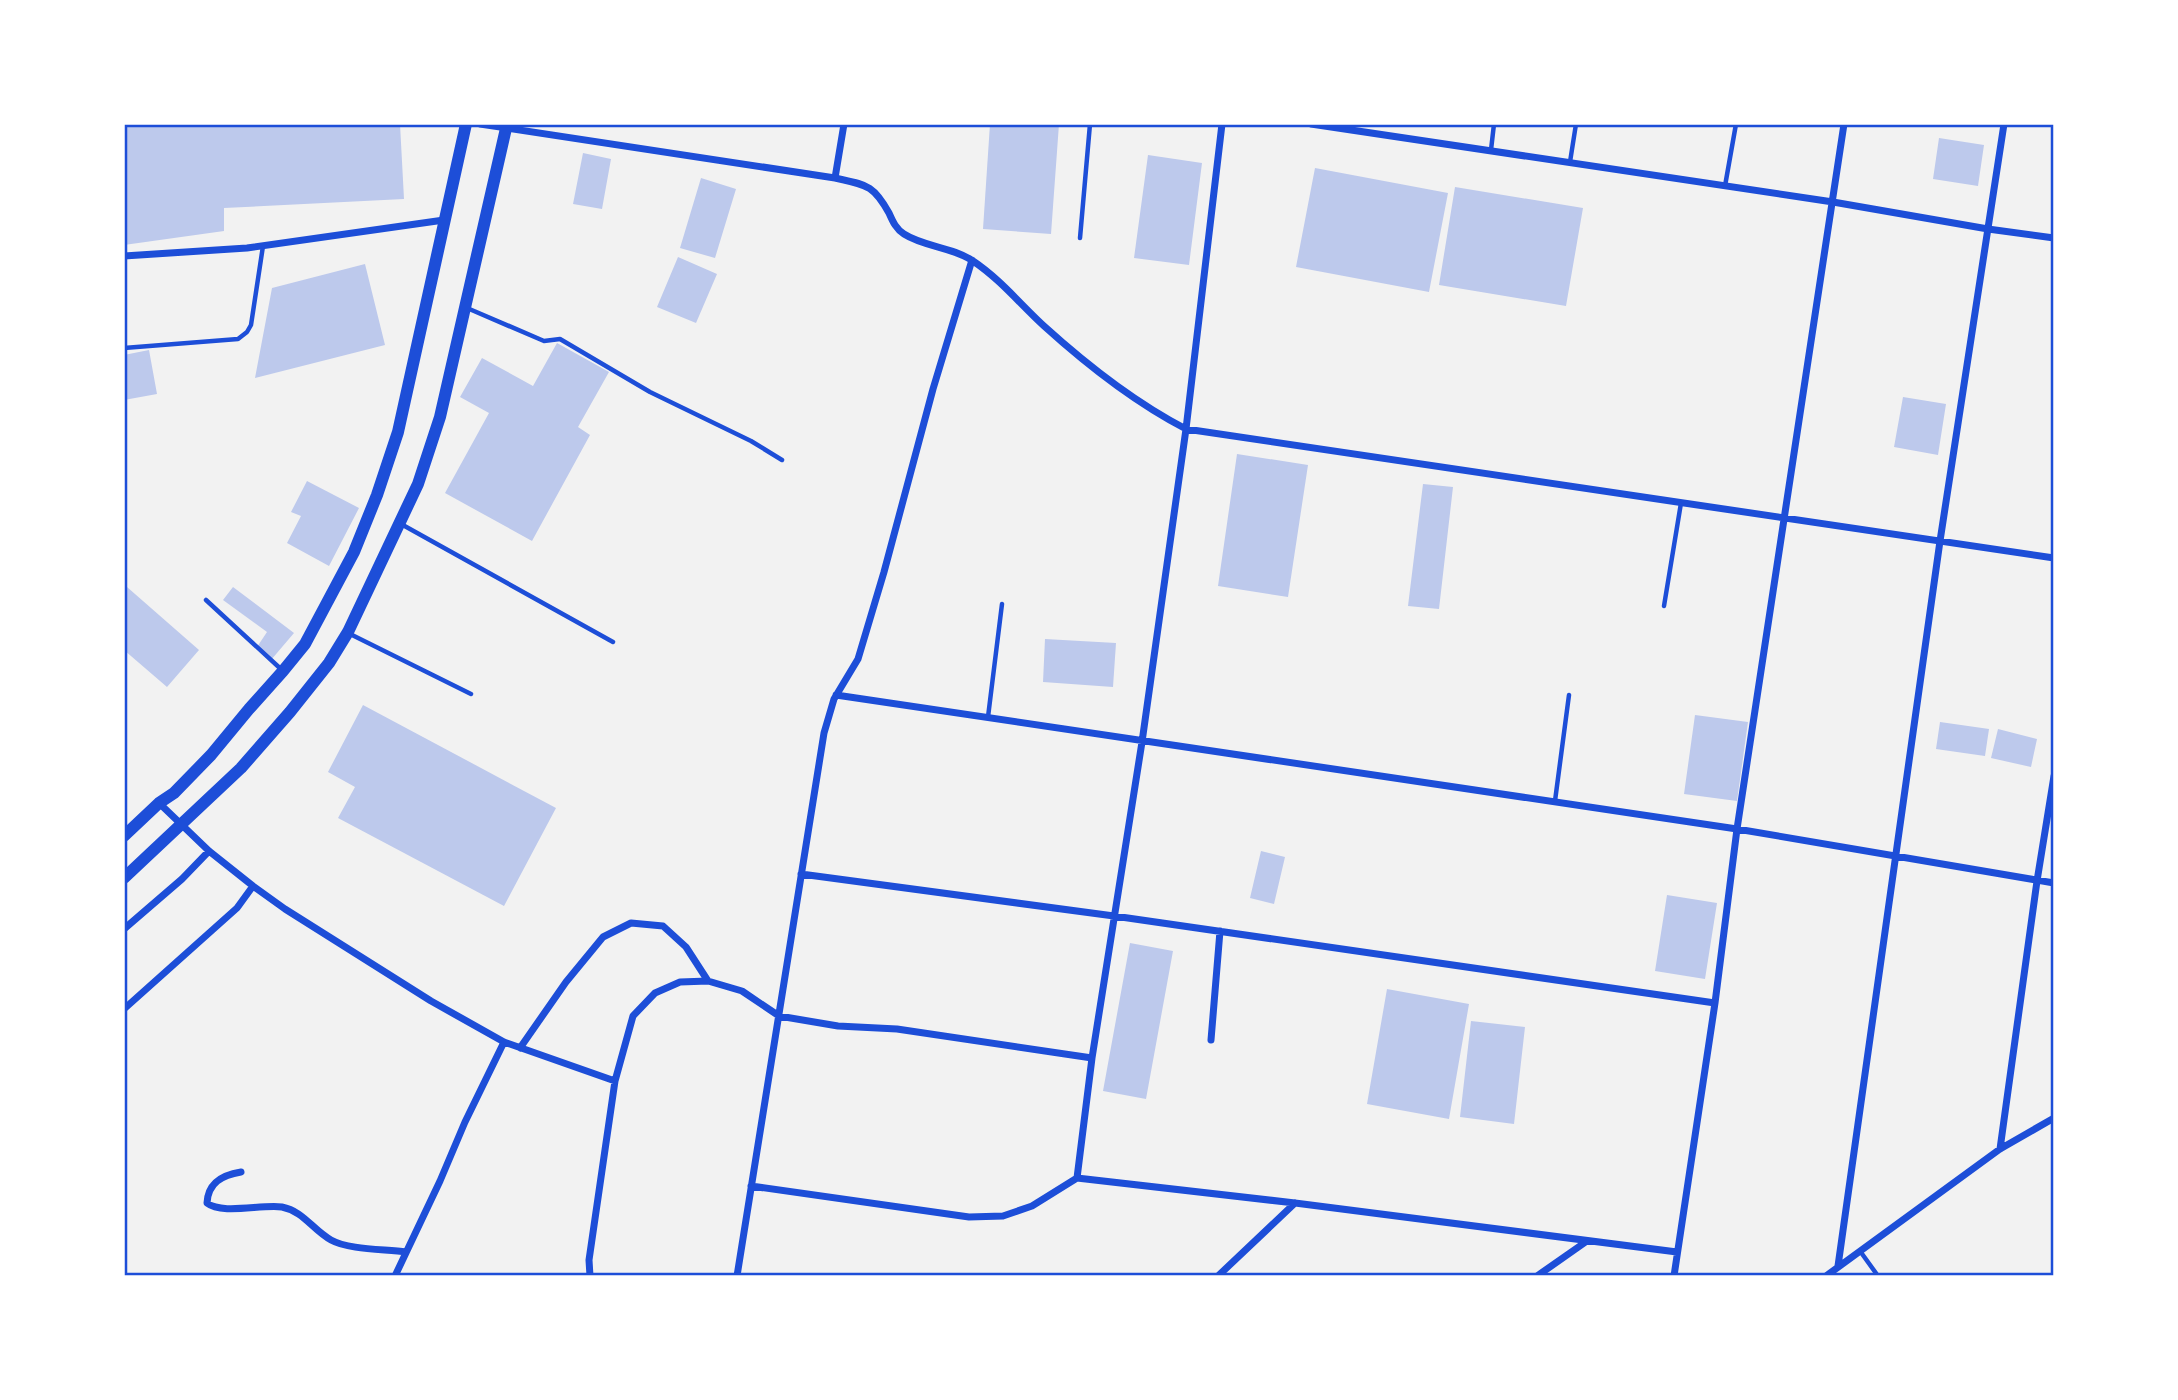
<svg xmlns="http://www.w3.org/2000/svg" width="2178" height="1400" font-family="'PT Sans Narrow',sans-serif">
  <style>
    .building { fill: #bdc9ec }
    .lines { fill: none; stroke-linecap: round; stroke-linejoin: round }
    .service { stroke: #1d4ed8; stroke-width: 4.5 }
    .minor { stroke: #1d4ed8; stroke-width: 7 }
    .secondary { stroke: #1d4ed8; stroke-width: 12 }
    .neatline { fill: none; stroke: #1d4ed8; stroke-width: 2.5 }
  </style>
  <rect width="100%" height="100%" fill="#f2f2f2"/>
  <path class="building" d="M 124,124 L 400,124 L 404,199 L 224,208 L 224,231 L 124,245 Z
    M 990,124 L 1059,124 L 1051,234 L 983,229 Z
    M 1939,138 L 1984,145 L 1978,186 L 1933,179 Z
    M 583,153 L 611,159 L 602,209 L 573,204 Z
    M 1148,155 L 1202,163 L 1189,265 L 1134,258 Z
    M 1315,168 L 1448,193 L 1429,292 L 1296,267 Z
    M 701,178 L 736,189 L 715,258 L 680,248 Z
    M 1455,187 L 1583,208 L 1566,306 L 1439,285 Z
    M 678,257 L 717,274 L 696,323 L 657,307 Z
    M 365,264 L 385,345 L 255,378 L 272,288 Z
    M 557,343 L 609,372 L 578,427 L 590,435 L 532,541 L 445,493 L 489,413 L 460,397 L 482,358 L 533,386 Z
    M 149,350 L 157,394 L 124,400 L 124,355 Z
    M 1903,397 L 1946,404 L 1938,455 L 1894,447 Z
    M 1237,454 L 1308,465 L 1288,597 L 1218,586 Z
    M 307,481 L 359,508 L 329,566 L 287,543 L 301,516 L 291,512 Z
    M 1423,484 L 1453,487 L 1439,609 L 1408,606 Z
    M 127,587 L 199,650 L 167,687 L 124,650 L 124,591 Z
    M 233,587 L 294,633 L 271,660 L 257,647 L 267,632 L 223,600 Z
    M 1045,639 L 1116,643 L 1113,687 L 1043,682 Z
    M 363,705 L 556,808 L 504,906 L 338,818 L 355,787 L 328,772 Z
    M 1695,715 L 1748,722 L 1737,801 L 1684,794 Z
    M 1940,722 L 1989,729 L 1985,756 L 1936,749 Z
    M 1998,729 L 2037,739 L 2031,767 L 1991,758 Z
    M 1261,851 L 1285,857 L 1274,904 L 1250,898 Z
    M 1667,895 L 1717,903 L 1705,979 L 1655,971 Z
    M 1130,943 L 1173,951 L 1146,1099 L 1103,1091 Z
    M 1387,989 L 1469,1004 L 1449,1119 L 1367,1104 Z
    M 1471,1021 L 1525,1027 L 1514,1124 L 1460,1117 Z"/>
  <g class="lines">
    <path class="service" d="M 1491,150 L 1494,124
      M 1570,162 L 1576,124
      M 1725,186 L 1736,124
      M 1080,238 L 1090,124
      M 467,308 L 544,341 L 560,339 L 650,392 L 751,441 L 782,460
      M 124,348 L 238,339 L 247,332 L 251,325 L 263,246
      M 401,524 L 613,642
      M 206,600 L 283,671
      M 1664,606 L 1681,503
      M 348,633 L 471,694
      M 988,717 L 1002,604
      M 1555,801 L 1569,695
      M 1860,1251 L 1878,1276"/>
    <path class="minor" d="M 480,124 L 835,178 C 866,185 873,184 889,213 C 893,222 896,229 904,234 C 924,247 953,247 973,261 C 1000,279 1021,305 1044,326 C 1087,365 1134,402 1186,429 L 2054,558
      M 1311,124 L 1833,202 L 1988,229 L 2054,238
      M 835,178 L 844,124
      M 124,256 L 247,248 L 444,220
      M 836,695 L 1737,829 L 2054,883
      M 159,803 L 209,851 L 253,886 L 285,909 L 431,1001 L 504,1042 L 615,1081
      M 801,874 L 1114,916 L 1715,1003
      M 124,929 L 182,879 L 209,851
      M 124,1009 L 237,908 L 253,886
      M 1211,1040 L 1220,931
      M 520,1048 L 566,982 L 603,937 L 631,923 L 663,926 L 686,947 L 708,981
      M 2000,1149 L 2037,881 L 2054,776
      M 241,1172 C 222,1175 208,1183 207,1203 C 222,1215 262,1204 282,1207 C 303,1211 313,1230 331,1240 C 349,1250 385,1249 406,1252
      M 1077,1178 L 1092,1058 L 1142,742 L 1186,429 L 1222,124
      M 1077,1178 L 1295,1203 L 1677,1252
      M 751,1186 L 969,1217 L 1003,1216 L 1032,1206 L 1077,1178
      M 1838,1266 L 1940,541 L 2004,124
      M 395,1276 L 440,1181 L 465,1122 L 504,1042
      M 590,1276 L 589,1260 L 615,1081 L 633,1016 L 655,993 L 680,982 L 708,981 L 742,991 L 779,1016 L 838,1026 L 897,1029 L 1092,1058
      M 737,1276 L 824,733 L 834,699 L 858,659 L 884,572 L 933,389 L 972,260
      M 1218,1276 L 1295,1203
      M 1537,1276 L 1587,1241
      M 1674,1276 L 1715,1003 L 1737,829 L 1844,124
      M 1826,1276 L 2000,1149 L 2054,1118"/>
    <path class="secondary" d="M 124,836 L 159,803 L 174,793 L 211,755 L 249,709 L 283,671 L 305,644 L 354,552 L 377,495 L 398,432 L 466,124
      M 124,878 L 241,768 L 290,712 L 329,663 L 348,632 L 418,484 L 440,417 L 507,124"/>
  </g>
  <rect width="2178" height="1400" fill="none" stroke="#ffffff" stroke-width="252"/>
  <rect x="126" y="126" width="1926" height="1148" class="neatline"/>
</svg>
